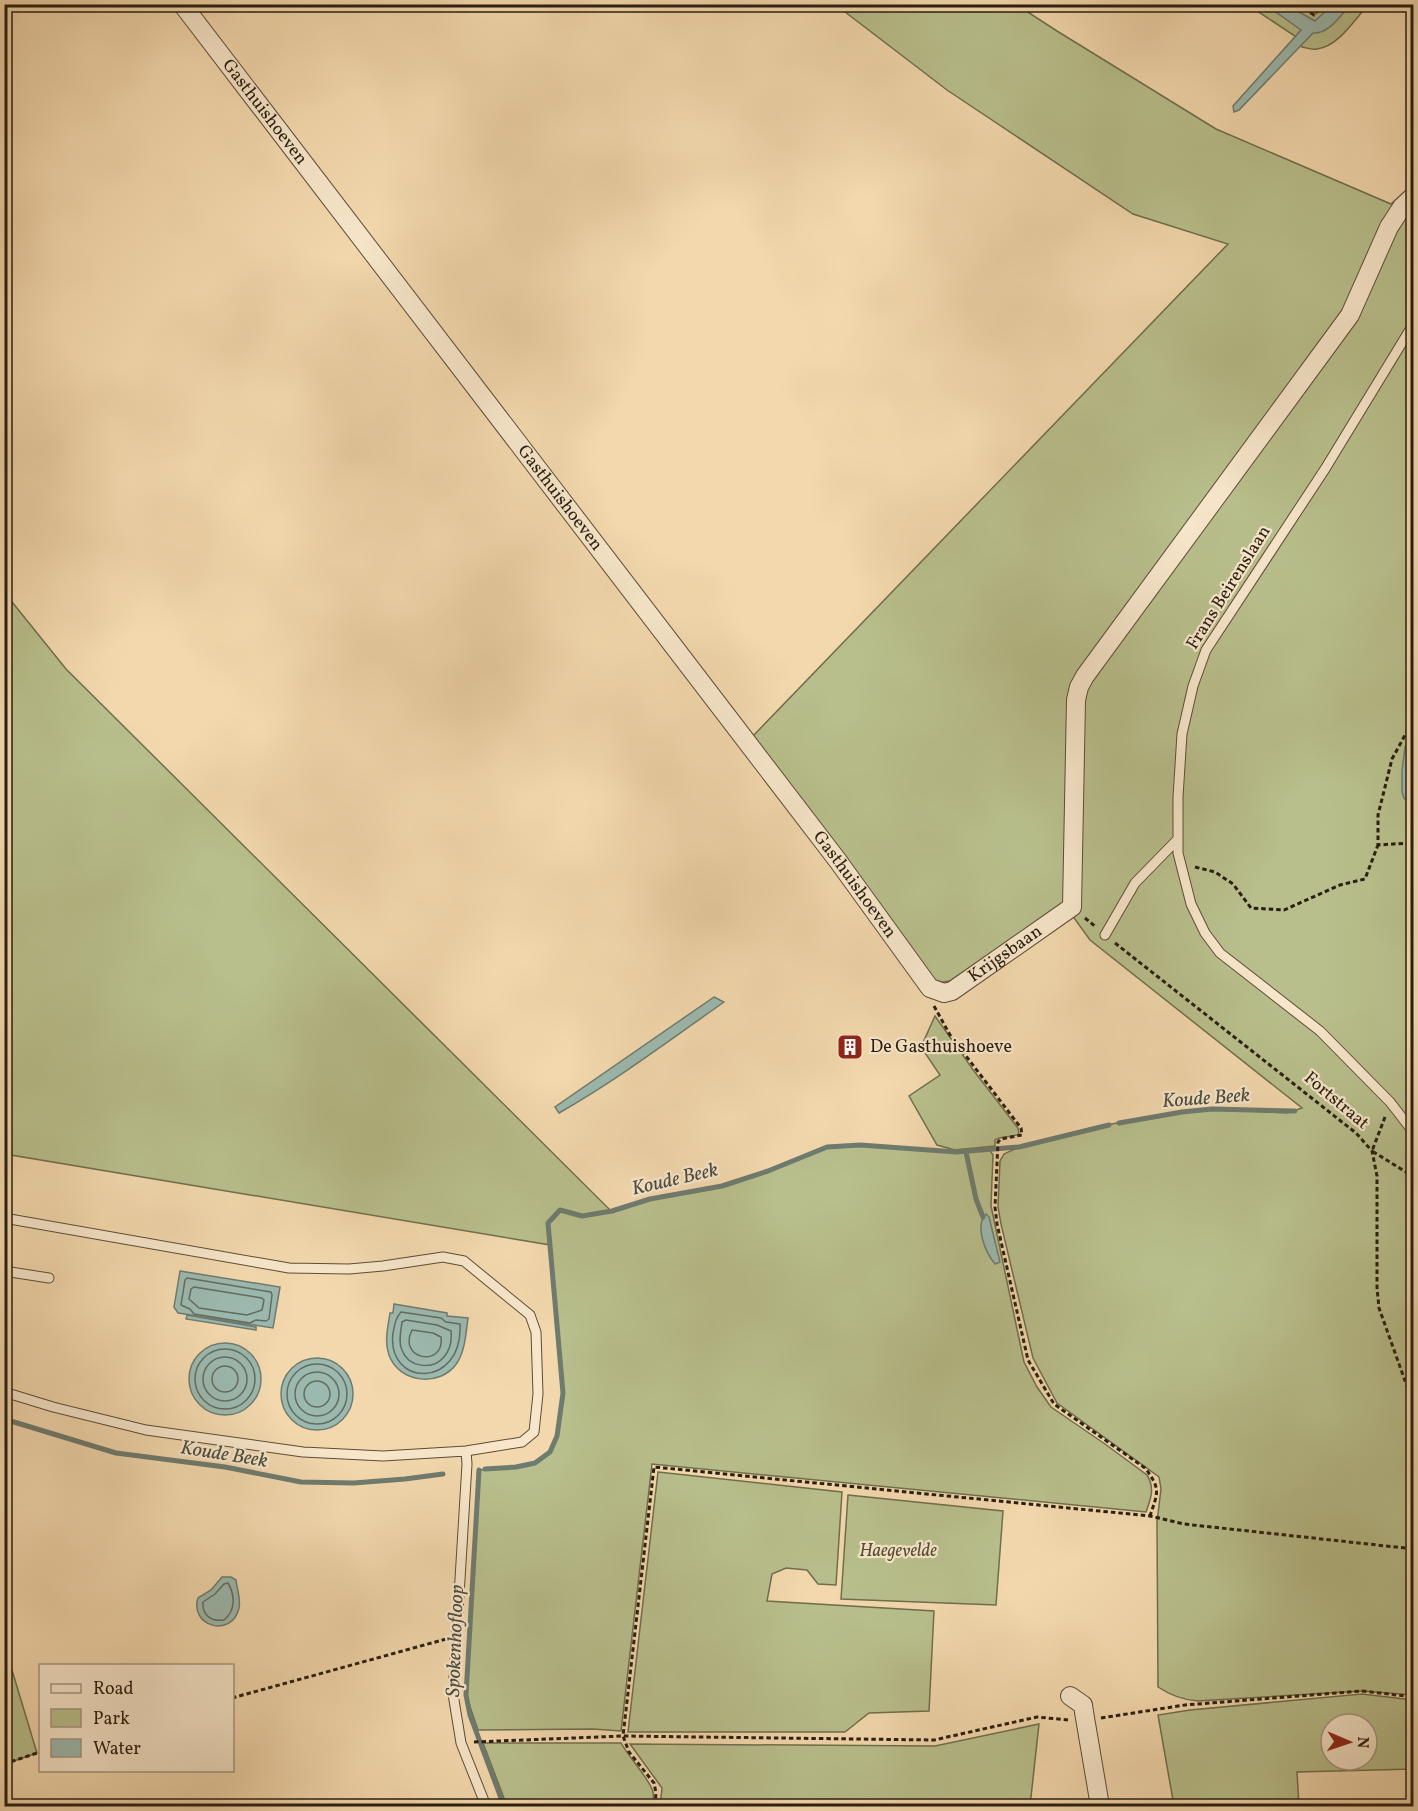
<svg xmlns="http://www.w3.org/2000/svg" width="1418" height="1811" font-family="Vollkorn,serif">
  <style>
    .green { fill: #b8bf8c; stroke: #706e4e; stroke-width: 1.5; fill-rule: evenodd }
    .water { fill: #9cb9af; stroke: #6e7b6f; stroke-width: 1.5 }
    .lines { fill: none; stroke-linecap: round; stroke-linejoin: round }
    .shore { stroke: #626c60; stroke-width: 1.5 }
    .stream { stroke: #6e7b6f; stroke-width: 5 }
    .service-casing { stroke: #5c4c37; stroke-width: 11 }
    .minor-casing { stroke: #5c4c37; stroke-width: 20 }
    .path { stroke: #291e10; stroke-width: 3; stroke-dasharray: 4.5 3; stroke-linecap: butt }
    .service { stroke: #f7e6ca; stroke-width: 9 }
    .minor { stroke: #f7e6ca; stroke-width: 18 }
    .labels { text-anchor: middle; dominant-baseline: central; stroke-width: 4.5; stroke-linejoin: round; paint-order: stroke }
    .street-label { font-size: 18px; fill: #291e10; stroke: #f7e6ca }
    .poi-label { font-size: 18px; fill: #291e10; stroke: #f7e6ca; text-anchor: start }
    .park-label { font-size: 18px; font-style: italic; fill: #544e35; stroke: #f7e6ca }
    .water-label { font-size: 20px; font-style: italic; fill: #4c4c40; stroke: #f7e6ca }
  </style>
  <rect width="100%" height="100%" fill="#f3d8ad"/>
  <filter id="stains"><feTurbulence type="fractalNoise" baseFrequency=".00333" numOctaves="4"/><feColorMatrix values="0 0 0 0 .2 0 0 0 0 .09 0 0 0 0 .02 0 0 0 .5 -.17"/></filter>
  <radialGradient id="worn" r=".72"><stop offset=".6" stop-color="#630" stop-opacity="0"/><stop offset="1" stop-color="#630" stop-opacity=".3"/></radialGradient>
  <path class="green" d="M 836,5 L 1017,5 L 1057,31 L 1216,129 L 1391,204 L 1413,184 L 1414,736 L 1411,738 L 1411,806 L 1414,807 L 1413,1695 L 1362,1691 L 1198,1701 C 1183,1700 1170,1695 1158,1687 L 1157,1522 L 1161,1489 L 1159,1477 L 1057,1403 L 1033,1358 L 1001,1224 L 998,1207 L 1000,1161 L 1004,1154 L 1019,1147 L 1090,1128 L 1139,1119 L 1212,1109 L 1287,1113 L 1302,1108 L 1090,940 L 1064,904 L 950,981 L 942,982 L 934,980 L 752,737 L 1228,244 L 1133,214 L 947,90 Z
    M 1248,5 L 1298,5 L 1314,15 L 1324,5 L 1368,5 C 1354,20 1339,46 1317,49 C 1312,50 1307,48 1302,47 L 1295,36 Z
    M 4,592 L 66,669 L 611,1211 L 650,1199 L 722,1186 L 768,1171 L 827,1147 L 860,1145 L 957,1152 L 989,1149 L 993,1155 L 991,1206 L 1024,1362 L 1037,1387 L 1051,1407 L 1105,1444 L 1147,1475 C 1155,1488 1151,1498 1146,1512 L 652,1464 L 621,1731 L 593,1729 L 478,1730 L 466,1695 L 479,1470 L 516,1467 L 535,1463 L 550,1452 L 557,1436 L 563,1393 L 550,1245 L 5,1154 Z
    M 935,1016 L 974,1071 L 1018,1128 L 1019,1134 C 1012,1138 1004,1135 995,1140 L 995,1146 L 955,1150 L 937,1145 L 909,1096 L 940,1075 L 921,1047 Z
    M 658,1472 L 842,1492 L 836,1585 L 818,1584 L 807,1570 L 786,1568 L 772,1574 L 767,1601 L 934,1611 L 929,1711 L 869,1713 L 845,1732 L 628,1732 Z
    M 848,1495 L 1003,1511 L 996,1605 L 841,1599 Z
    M 5,1647 L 37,1753 L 5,1764 L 4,1764 Z
    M 1362,1694 L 1413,1700 L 1413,1769 L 1297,1772 L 1299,1806 L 1174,1806 L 1158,1715 L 1190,1710 ZM 1331,1724 L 1367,1724 L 1367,1760 L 1331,1760 Z
    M 1039,1724 L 1030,1806 L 660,1806 L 662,1788 L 630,1744 L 935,1746 Z
    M 483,1743 L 621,1743 C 628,1756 651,1781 653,1792 C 654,1796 653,1802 652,1806 L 507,1806 Z"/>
  <path class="water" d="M 1266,5 L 1287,5 L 1315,21 L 1332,5 L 1350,5 C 1341,15 1329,34 1313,33 L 1239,110 L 1234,112 L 1233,106 L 1301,30 Z
    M 1413,736 L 1413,807 L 1404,798 L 1402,792 L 1402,771 L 1405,747 Z
    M 714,997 L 724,1002 C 670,1040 617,1080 559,1113 L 555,1107 Z
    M 986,1214 L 989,1217 L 1000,1262 L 995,1264 C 986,1253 974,1227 986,1214 Z
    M 180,1271 L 280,1287 L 273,1328 L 178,1313 L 174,1307 Z
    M 394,1304 L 447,1313 L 447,1316 L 468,1318 C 466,1333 465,1351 457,1363 C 440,1388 399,1383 389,1355 C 384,1341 388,1327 390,1313 L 393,1313 Z
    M 187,1315 L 256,1327 L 256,1330 L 186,1319 Z
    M189 1379a36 36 0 1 1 72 0a36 36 0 1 1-72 0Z
    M281 1394a36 36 0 1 1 72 0a36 36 0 1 1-72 0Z
    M 222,1577 L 231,1577 L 236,1580 C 237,1590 241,1598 239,1608 C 232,1639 189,1626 198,1598 L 211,1590 Z"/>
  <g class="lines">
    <path class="shore" d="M 187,1278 L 271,1292 L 272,1295 L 269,1319 L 266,1321 L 256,1320 L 250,1323 L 194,1314 L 190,1309 L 181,1305 L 185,1280 Z
      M 194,1287 L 262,1298 L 264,1300 L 262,1310 L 247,1315 L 199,1308 L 189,1299 L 191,1289 Z
      M 401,1312 L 441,1318 L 446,1322 L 460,1324 C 463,1390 386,1387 393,1333 C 395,1324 395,1319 401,1312 Z
      M 406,1320 L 437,1325 L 451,1331 C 452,1340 450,1350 444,1357 C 432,1371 408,1367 402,1350 C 398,1342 401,1331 402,1322 Z
      M 412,1330 L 433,1333 L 441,1337 C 445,1368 397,1360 412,1330 Z
      M195 1379a30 30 0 1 1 60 0a30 30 0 1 1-60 0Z
      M203 1379a22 22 0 1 1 44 0a22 22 0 1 1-44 0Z
      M287 1394a30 30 0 1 1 60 0a30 30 0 1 1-60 0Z
      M212 1379a13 13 0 1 1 26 0a13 13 0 1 1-26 0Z
      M295 1394a22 22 0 1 1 44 0a22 22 0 1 1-44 0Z
      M304 1394a13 13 0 1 1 26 0a13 13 0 1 1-26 0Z
      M 228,1583 C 235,1595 236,1610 224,1620 C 211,1622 202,1615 203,1602 L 215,1594 L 224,1584 Z"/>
    <path class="stream" d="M 1119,1123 L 1182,1112 L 1212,1109 L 1295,1111
      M 966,1152 L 976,1199 L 983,1217
      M 4,1419 L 116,1453 L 225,1467 L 301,1482 L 354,1483 L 405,1479 L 443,1474
      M 485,1469 L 516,1467 L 535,1463 L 550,1452 L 557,1436 L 563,1393 L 548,1223 L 560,1210 L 582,1216 L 612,1211 L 650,1199 L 722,1186 L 768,1171 L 827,1147 L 860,1145 L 957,1152 L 1019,1147 L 1109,1125
      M 479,1470 L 466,1695 L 470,1715 L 504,1806"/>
    <g class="service-casing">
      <path id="service" d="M 1414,323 L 1325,469 L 1206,650 L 1193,686 L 1182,734 L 1178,797 L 1178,853 L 1191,904 L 1205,933 L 1220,953 L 1320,1031 L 1390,1102 L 1414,1133
        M 1105,935 L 1135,883 L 1176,841
        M 4,1218 L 289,1268 L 349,1269 L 383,1266 L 443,1257 L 464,1261 L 530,1315 L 536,1332 L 538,1394 L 534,1432 L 522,1442 L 466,1451 L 383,1456 L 303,1452 L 146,1430 L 53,1407 L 4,1392
        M 4,1271 L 49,1278
        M 466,1451 L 467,1464 L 453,1694 L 461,1743 L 486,1806"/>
    </g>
    <g class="minor-casing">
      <g id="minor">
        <path id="s1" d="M 182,4 L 838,861 L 930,988 L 944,993 L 952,991 L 1072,907 L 1076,700 L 1079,687 L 1085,676 L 1350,315 L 1389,227 L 1402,207 L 1414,196"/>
        <path d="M 1070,1696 L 1083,1705 L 1084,1712 L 1100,1806"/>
      </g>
    </g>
    <path class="path" d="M 1298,4 L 1314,15 L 1324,4
      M 1414,725 L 1410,726 L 1392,759 L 1378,815 L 1378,845 L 1409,843 L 1414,845
      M 1195,867 L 1215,872 L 1233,884 L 1251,908 L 1284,910 L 1340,885 L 1365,879 L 1378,845
      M 1085,918 L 1096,927
      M 1115,943 L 1356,1133 L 1372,1151 L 1377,1176 L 1377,1288 L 1379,1308 L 1414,1406
      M 934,1006 L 950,1035 L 1021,1128 L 1022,1135 L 1001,1139 L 998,1142 L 995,1207 L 997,1224 L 1028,1360 L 1054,1404 L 1145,1468 C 1161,1489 1158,1492 1150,1516
      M 1385,1117 L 1372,1151 L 1414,1177
      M 232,1698 L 446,1639
      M 1101,1718 L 1185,1705 L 1362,1691 L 1414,1697
      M 474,1742 L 623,1736 L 934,1740 L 1037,1717 L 1068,1720
      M 4,1764 L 40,1752
      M 655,1806 L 656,1793 L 654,1783 L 629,1752 L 623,1736 L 654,1467 L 1150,1516 L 1184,1524 L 1414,1549"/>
    <use href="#service" class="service"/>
    <use href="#minor" class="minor"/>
  </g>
  <defs>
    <g id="building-square" transform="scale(1.35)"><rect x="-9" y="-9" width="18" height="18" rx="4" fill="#8f2418" stroke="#f7e6ca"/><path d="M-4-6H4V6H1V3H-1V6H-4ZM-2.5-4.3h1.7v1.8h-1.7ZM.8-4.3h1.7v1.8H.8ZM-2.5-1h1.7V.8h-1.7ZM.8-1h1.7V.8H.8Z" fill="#fff"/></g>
  </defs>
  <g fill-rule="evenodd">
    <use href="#building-square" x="850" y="1047"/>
  </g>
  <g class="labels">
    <g class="street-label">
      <text stroke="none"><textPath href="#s1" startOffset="136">Gasthuishoeven</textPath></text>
      <text stroke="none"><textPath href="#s1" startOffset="622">Gasthuishoeven</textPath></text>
      <text transform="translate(1229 588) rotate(-58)">Frans Beirenslaan</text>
      <text stroke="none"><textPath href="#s1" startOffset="1108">Gasthuishoeven</textPath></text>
      <text stroke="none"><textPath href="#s1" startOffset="1324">Krijgsbaan</textPath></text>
      <text transform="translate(1336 1101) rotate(40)">Fortstraat</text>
    </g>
    <g class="poi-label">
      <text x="870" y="1047">De Gasthuishoeve</text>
    </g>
    <g class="park-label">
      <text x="898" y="1551">Haegevelde</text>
    </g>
    <g class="water-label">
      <text transform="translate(1206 1099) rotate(-4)">Koude Beek</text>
      <text transform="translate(675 1180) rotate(-13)">Koude Beek</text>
      <text transform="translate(224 1455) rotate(9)">Koude Beek</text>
      <text transform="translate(456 1641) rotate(-88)">Spokenhofloop</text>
    </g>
  </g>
  <rect width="1418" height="1811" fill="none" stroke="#f3d8ad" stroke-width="24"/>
  <rect x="6" y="6" width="1406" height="1799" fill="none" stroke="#291e10" stroke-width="3"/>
  <rect x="12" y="12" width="1394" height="1787" fill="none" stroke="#291e10" stroke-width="1.5"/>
  <rect x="39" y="1664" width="195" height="108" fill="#f7e6ca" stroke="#a59680" stroke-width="1.5"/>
  <rect x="51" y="1684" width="30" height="9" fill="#f7e6ca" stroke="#a59680" stroke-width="1.5"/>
  <text x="93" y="1694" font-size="18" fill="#291e10">Road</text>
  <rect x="51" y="1709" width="30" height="18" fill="#b8bf8c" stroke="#a59680" stroke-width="1.5"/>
  <text x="93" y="1724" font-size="18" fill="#291e10">Park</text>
  <rect x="51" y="1739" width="30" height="18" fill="#9cb9af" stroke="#a59680" stroke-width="1.5"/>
  <text x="93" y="1754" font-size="18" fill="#291e10">Water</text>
  <g transform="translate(1349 1742) rotate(92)"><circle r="28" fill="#f7e6ca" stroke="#a59680" stroke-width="1.5"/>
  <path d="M0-4.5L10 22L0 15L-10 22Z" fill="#8f2418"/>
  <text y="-9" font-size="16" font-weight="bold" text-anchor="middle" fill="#291e10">N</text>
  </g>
  <rect width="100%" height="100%" filter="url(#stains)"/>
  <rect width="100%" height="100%" fill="url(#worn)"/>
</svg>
